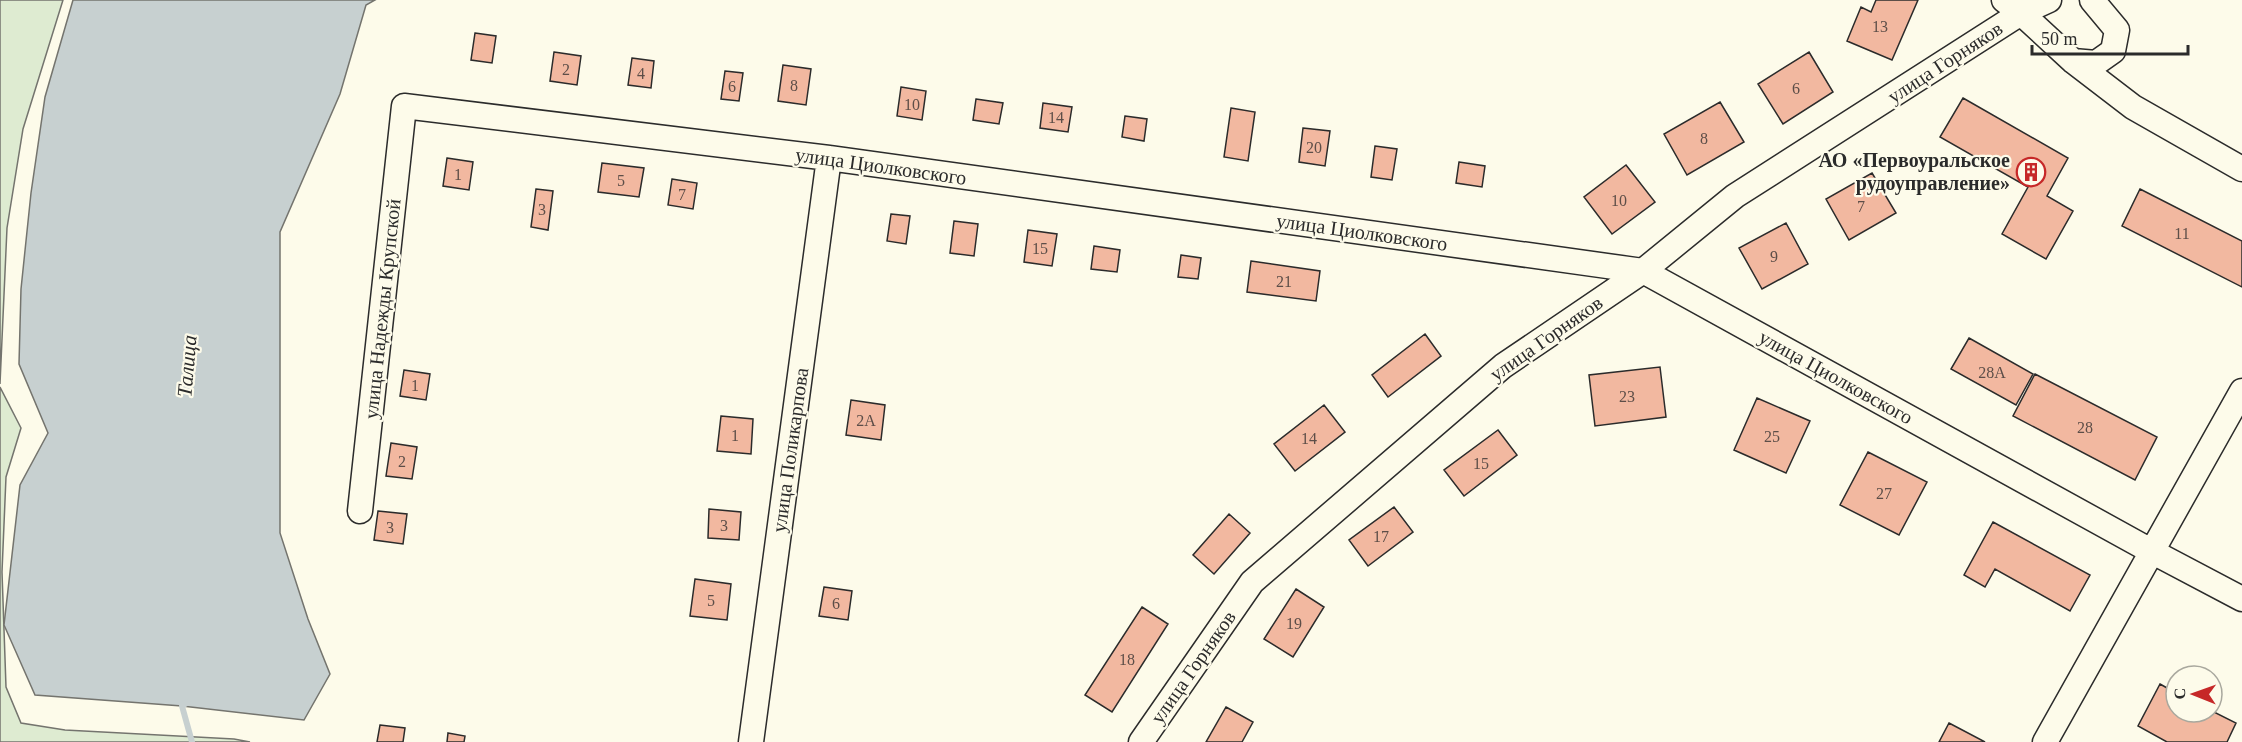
<svg xmlns="http://www.w3.org/2000/svg" width="2242" height="742" font-family="Georgia,serif">
  <style>
    .green { fill: #deebd1; stroke: #74746e; stroke-width: 1.5 }
    .water { fill: #c7d0d0; stroke: #74746e; stroke-width: 1.5 }
    .lines { fill: none; stroke-linecap: round; stroke-linejoin: round }
    .stream { stroke: #c7d0d0; stroke-width: 6 }
    .building { fill: #f2b8a0; stroke: #2b2b2b; stroke-width: 1.5 }
    .minor-casing { stroke: #2b2b2b; stroke-width: 27 }
    .minor { stroke: #fdfbea; stroke-width: 24 }
    .labels { text-anchor: middle; dominant-baseline: central; stroke-width: 4.5; stroke-linejoin: round; paint-order: stroke }
    .number-label { font-size: 16px; fill: #5d4e48 }
    .street-label { font-size: 20px; fill: #2b2b2b; stroke: #fdfbea }
    .poi-label { font-size: 20px; font-weight: bold; fill: #2b2b2b; stroke: #fdfbea; text-anchor: end }
    .water-label { font-size: 21px; font-style: italic; fill: #2b2b2b; stroke: #fdfbea }
  </style>
  <rect width="100%" height="100%" fill="#fdfbea"/>
  <path class="green" d="M 0,0 L 63,0 L 23,129 L 7,228 L 0,384 Z
    M 0,387 L 21,428 L 6,477 L 2,572 L 6,687 L 21,723 L 65,730 L 234,739 L 250,742 L 0,742 Z"/>
  <path class="water" d="M 73,0 L 375,0 L 366,5 L 340,94 L 280,232 L 280,533 L 308,619 L 330,674 L 304,720 L 182,706 L 35,695 L 4,625 L 20,485 L 48,433 L 19,364 L 21,289 L 31,193 L 45,97 Z"/>
  <g class="lines">
    <path class="stream" d="M 188,702 L 182,706 L 192,742"/>
  </g>
  <path class="building" d="M 1876,0 L 1918,0 L 1892,60 L 1847,41 L 1861,7 L 1871,12 Z
    M 475,33 L 496,36 L 492,63 L 471,60 Z
    M 554,52 L 581,56 L 577,85 L 550,81 Z
    M 1809,52 L 1833,92 L 1783,124 L 1758,84 Z
    M 632,58 L 654,61 L 651,88 L 628,85 Z
    M 783,65 L 811,69 L 806,105 L 778,101 Z
    M 725,71 L 743,73 L 739,101 L 721,99 Z
    M 901,87 L 926,91 L 922,120 L 897,116 Z
    M 1963,98 L 2068,158 L 2047,196 L 2073,211 L 2046,259 L 2002,234 L 2028,187 L 1940,137 Z
    M 976,99 L 1003,103 L 999,124 L 973,120 Z
    M 1720,102 L 1744,142 L 1687,175 L 1664,134 Z
    M 1043,103 L 1072,107 L 1068,132 L 1040,128 Z
    M 1231,108 L 1255,112 L 1248,161 L 1224,157 Z
    M 1125,116 L 1147,119 L 1144,141 L 1122,137 Z
    M 1303,128 L 1330,131 L 1325,166 L 1299,162 Z
    M 1375,146 L 1397,149 L 1392,180 L 1371,177 Z
    M 447,158 L 473,162 L 469,190 L 443,186 Z
    M 1459,162 L 1485,166 L 1482,187 L 1456,183 Z
    M 602,163 L 644,168 L 639,197 L 598,192 Z
    M 1626,165 L 1655,202 L 1612,234 L 1584,197 Z
    M 1872,173 L 1896,213 L 1849,240 L 1826,199 Z
    M 672,179 L 697,183 L 693,209 L 668,205 Z
    M 536,189 L 553,191 L 548,230 L 531,227 Z
    M 2140,189 L 2242,241 L 2242,287 L 2122,226 Z
    M 891,214 L 910,216 L 906,244 L 887,241 Z
    M 954,221 L 978,224 L 974,256 L 950,253 Z
    M 1786,223 L 1808,264 L 1762,289 L 1739,248 Z
    M 1028,230 L 1057,234 L 1052,266 L 1024,262 Z
    M 1094,246 L 1120,250 L 1117,272 L 1091,269 Z
    M 1181,255 L 1201,258 L 1198,279 L 1178,277 Z
    M 1251,261 L 1320,271 L 1316,301 L 1247,292 Z
    M 1425,334 L 1441,356 L 1388,397 L 1372,375 Z
    M 1969,338 L 2033,374 L 2016,405 L 1951,369 Z
    M 1660,367 L 1666,417 L 1595,426 L 1589,375 Z
    M 404,370 L 430,374 L 426,400 L 400,396 Z
    M 2035,374 L 2157,437 L 2135,480 L 2013,416 Z
    M 1757,398 L 1810,421 L 1786,473 L 1734,450 Z
    M 851,400 L 885,405 L 881,440 L 846,435 Z
    M 1324,405 L 1345,432 L 1295,471 L 1274,444 Z
    M 721,416 L 753,419 L 751,454 L 717,451 Z
    M 1498,430 L 1517,455 L 1464,496 L 1444,470 Z
    M 391,443 L 417,447 L 412,479 L 386,476 Z
    M 1868,452 L 1927,482 L 1899,535 L 1840,505 Z
    M 1394,507 L 1413,532 L 1368,566 L 1349,540 Z
    M 709,509 L 741,512 L 739,540 L 708,538 Z
    M 378,511 L 407,514 L 403,544 L 374,540 Z
    M 1229,514 L 1250,533 L 1214,574 L 1193,555 Z
    M 1993,522 L 2090,575 L 2070,611 L 1995,569 L 1985,587 L 1964,575 Z
    M 695,579 L 731,584 L 727,620 L 690,616 Z
    M 824,587 L 852,591 L 848,620 L 819,616 Z
    M 1296,589 L 1324,607 L 1293,657 L 1264,639 Z
    M 1142,607 L 1168,624 L 1112,712 L 1085,695 Z
    M 2160,684 L 2176,693 L 2176,712 L 2212,711 L 2236,723 L 2227,742 L 2167,742 L 2138,726 Z
    M 1226,707 L 1253,722 L 1242,742 L 1206,742 Z
    M 1949,723 L 1985,742 L 1939,742 Z
    M 380,725 L 405,728 L 403,742 L 377,742 Z
    M 448,733 L 465,736 L 464,742 L 447,742 Z"/>
  <g class="lines">
    <g class="minor-casing">
      <path id="minor" d="M 2004,0 L 2021,13 L 2073,61 L 2133,107 L 2242,169
        M 2073,61 L 2096,63 L 2113,51 L 2117,30 L 2092,0
        M 360,511 L 404,106 L 829,158 L 1643,271 L 2151,551 L 2242,599
        M 751,742 L 829,158
        M 1141,742 L 1252,582 L 1503,366 L 1643,271 L 1735,196 L 2021,13 L 2049,0
        M 2045,742 L 2242,391"/>
    </g>
    <use href="#minor" class="minor"/>
  </g>
  <defs>
    <g id="building-ring" transform="scale(1.5)"><circle r="9.5" fill="#fdfbea" stroke="#c62828" stroke-width="1.5"/><path d="M-4-6H4V6H1V3H-1V6H-4ZM-2.5-4.3h1.7v1.8h-1.7ZM.8-4.3h1.7v1.8H.8ZM-2.5-1h1.7V.8h-1.7ZM.8-1h1.7V.8H.8Z" fill="#c62828"/></g>
  </defs>
  <g fill-rule="evenodd">
    <use href="#building-ring" x="2031" y="172"/>
  </g>
  <g class="labels">
    <g class="number-label">
      <text x="1880" y="26">13</text>
      <text x="566" y="69">2</text>
      <text x="641" y="73">4</text>
      <text x="794" y="85">8</text>
      <text x="732" y="86">6</text>
      <text x="1796" y="88">6</text>
      <text x="912" y="104">10</text>
      <text x="1056" y="117">14</text>
      <text x="1704" y="138">8</text>
      <text x="1314" y="147">20</text>
      <text x="458" y="174">1</text>
      <text x="621" y="180">5</text>
      <text x="682" y="194">7</text>
      <text x="1619" y="200">10</text>
      <text x="1861" y="206">7</text>
      <text x="542" y="209">3</text>
      <text x="2182" y="233">11</text>
      <text x="1040" y="248">15</text>
      <text x="1774" y="256">9</text>
      <text x="1284" y="281">21</text>
      <text x="1992" y="372">28А</text>
      <text x="415" y="385">1</text>
      <text x="1627" y="396">23</text>
      <text x="866" y="420">2А</text>
      <text x="2085" y="427">28</text>
      <text x="735" y="435">1</text>
      <text x="1772" y="436">25</text>
      <text x="1309" y="438">14</text>
      <text x="402" y="461">2</text>
      <text x="1481" y="463">15</text>
      <text x="1884" y="493">27</text>
      <text x="724" y="525">3</text>
      <text x="390" y="527">3</text>
      <text x="1381" y="536">17</text>
      <text x="711" y="600">5</text>
      <text x="836" y="603">6</text>
      <text x="1294" y="623">19</text>
      <text x="1127" y="659">18</text>
    </g>
    <g class="street-label">
      <text transform="translate(1945 62) rotate(-33)">улица Горняков</text>
      <text transform="translate(881 166) rotate(8)">улица Циолковского</text>
      <text transform="translate(1362 232) rotate(8)">улица Циолковского</text>
      <text transform="translate(382 309) rotate(-84)">улица Надежды Крупской</text>
      <text transform="translate(1546 338) rotate(-35)">улица Горняков</text>
      <text transform="translate(1836 377) rotate(29)">улица Циолковского</text>
      <text transform="translate(790 450) rotate(-82)">улица Поликарпова</text>
      <text transform="translate(1193 667) rotate(-55)">улица Горняков</text>
    </g>
    <g class="poi-label">
      <text x="2010" y="160">АО «Первоуральское<tspan x="2010" dy="23">рудоуправление»</tspan></text>
    </g>
    <g class="water-label">
      <text transform="translate(187 366) rotate(-85)">Талица</text>
    </g>
  </g>
  <g transform="translate(2194 694) rotate(271)"><circle r="28" fill="#fdfbea" stroke="#a9a89e" stroke-width="1.5"/>
  <path d="M0-4.5L10 22L0 15L-10 22Z" fill="#c62828"/>
  <text y="-9" font-size="16" font-weight="bold" text-anchor="middle" fill="#2b2b2b">С</text>
  </g>
  <path d="M2032 45v9h156v-9" fill="none" stroke="#2b2b2b" stroke-width="3"/>
  <text x="2041" y="45" font-size="18" fill="#2b2b2b" stroke="#fdfbea" stroke-width="4.5" paint-order="stroke">50 m</text>
</svg>
